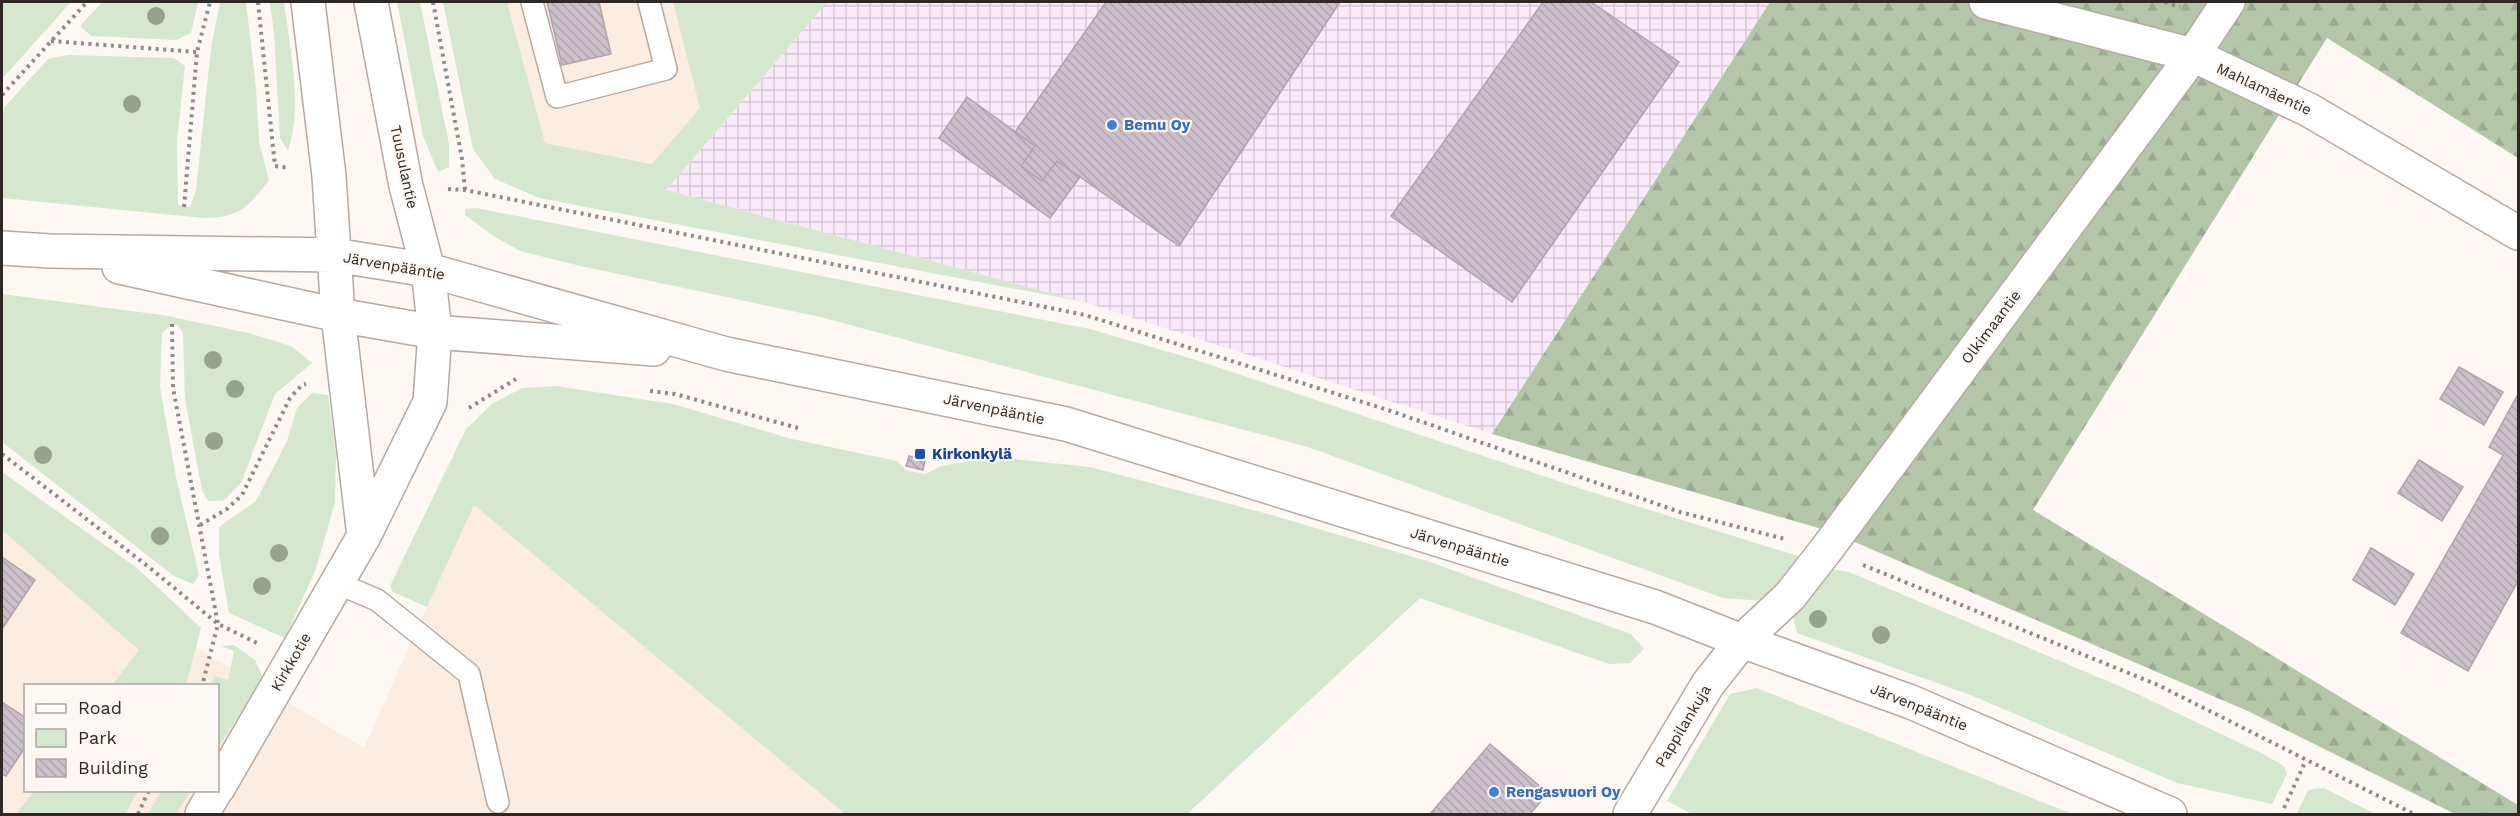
<svg xmlns="http://www.w3.org/2000/svg" width="2520" height="816" font-family="'Work Sans',sans-serif">
  <style>
    .built { fill: #fdece0; fill-rule: evenodd }
    .industrial { fill: url(#industrial-grid) }
    .green { fill: #d5e7cc }
    .forest { fill: url(#forest-firs) }
    .building { fill: url(#building-back-hatch); stroke: #afa3ae; stroke-width: 1.5 }
    .lines { fill: none; stroke-linecap: round; stroke-linejoin: round }
    .service-casing { stroke: #b6a9a0; stroke-width: 24 }
    .minor-casing { stroke: #b6a9a0; stroke-width: 36 }
    .secondary-casing { stroke: #b6a9a0; stroke-width: 36 }
    .path { stroke: #8f8a86; stroke-width: 4; stroke-dasharray: 3 4.5; stroke-linecap: butt }
    .service { stroke: #fff; stroke-width: 21 }
    .minor { stroke: #fff; stroke-width: 33 }
    .secondary { stroke: #fff; stroke-width: 33 }
    .tree { fill: #97a489 }
    .shop-dot { fill: #3f7fe0; stroke: #fef8f4; stroke-width: 2 }
    .transit-dot { fill: #1a4fb4; stroke: #fef8f4; stroke-width: 2 }
    .labels { text-anchor: middle; dominant-baseline: central; stroke-width: 4.5; stroke-linejoin: round; paint-order: stroke }
    .street-label { font-size: 15px; fill: #2e2925; stroke: #fef8f4 }
    .shop-label { font-size: 15px; font-weight: bold; fill: #366cbe; stroke: #fef8f4; text-anchor: start }
    .transit-label { font-size: 15px; font-weight: bold; fill: #164399; stroke: #fef8f4; text-anchor: start }
  </style>
  <defs>
    <pattern id="industrial-grid" width="8" height="8" patternUnits="userSpaceOnUse" patternTransform="scale(1.5)"><rect width="8" height="8" fill="#fae9fb"/><path d="M0 4h8M4 0v8" fill="none" stroke="#d7c8d7"/></pattern>
    <pattern id="forest-firs" width="22" height="20" patternUnits="userSpaceOnUse" patternTransform="scale(1.5)"><rect width="22" height="20" fill="#b3c7a8"/><path d="M5 1l3.5 6h-7zM16 11l3.5 6h-7z" fill="#9aab90"/></pattern>
    <pattern id="building-back-hatch" width="6" height="6" patternUnits="userSpaceOnUse" patternTransform="scale(1.5)"><rect width="6" height="6" fill="#cbbfca"/><path d="M-1 5l2 2M0 0l6 6M5-1l2 2" fill="none" stroke="#afa4ad"/></pattern>
  </defs>
  <rect width="100%" height="100%" fill="#fef8f4"/>
  <path class="built" d="M 507,2 L 673,2 L 700,108 L 653,164 L 545,143 Z
    M 2,489 L 172,633 L 364,748 L 473,504 L 845,814 L 2,814 ZM 26,686 L 218,686 L 218,790 L 26,790 Z"/>
  <path class="industrial" d="M 827,2 L 1770,2 L 1492,434 L 1084,302 L 666,190 Z"/>
  <path class="green" d="M 2,2 L 71,2 L 2,79 Z
    M 102,2 L 198,2 L 191,33 L 176,40 L 91,36 L 80,26 Z
    M 220,2 L 246,2 L 256,88 L 259,142 L 269,180 C 249,207 239,218 204,218 L 2,198 L 2,110 L 48,59 L 68,55 L 174,58 L 185,66 L 177,141 L 178,205 L 190,207 L 196,190 L 211,48 Z
    M 270,2 L 284,2 C 290,49 303,104 288,151 L 280,138 L 274,34 Z
    M 397,2 L 420,2 L 449,144 L 449,167 L 438,172 L 423,136 Z
    M 443,2 L 507,2 L 545,143 L 652,164 L 700,108 L 673,2 L 827,2 L 666,190 L 1084,302 L 539,198 L 495,179 L 473,149 Z
    M 476,208 L 1090,329 L 1196,360 L 1582,489 L 1798,556 L 1801,566 L 1765,601 L 1723,598 L 1305,446 L 820,317 L 585,267 L 520,251 L 495,237 L 465,215 L 465,209 Z
    M 2,294 L 162,315 L 248,333 L 291,346 L 312,363 L 275,394 L 241,483 L 223,501 L 208,501 L 202,490 L 185,399 L 183,333 L 177,325 L 172,324 L 162,333 L 160,387 L 176,477 L 199,575 L 193,584 L 174,576 L 2,442 Z
    M 556,386 L 673,404 L 792,439 L 897,461 L 906,470 L 925,474 L 941,466 L 993,457 L 1090,467 L 1268,514 L 1427,561 L 1631,634 L 1644,649 L 1630,663 L 1609,664 L 1420,598 L 1187,814 L 845,814 L 474,505 L 427,607 L 393,592 L 390,586 L 466,429 L 493,403 L 522,388 Z
    M 312,393 L 328,395 L 336,454 L 335,502 L 316,569 L 285,638 L 229,613 L 219,555 L 219,527 L 256,501 L 287,441 L 297,408 Z
    M 2,472 L 137,568 L 201,628 L 186,685 L 112,685 L 139,650 L 2,530 Z
    M 1831,569 L 1849,572 L 2131,691 L 2263,754 L 2284,766 L 2287,774 L 2272,804 L 2177,783 L 1973,696 L 1797,633 L 1793,618 Z
    M 234,645 L 255,660 L 263,677 L 218,748 L 218,686 L 211,685 L 214,676 L 228,680 L 234,651 L 221,646 Z
    M 1757,688 L 2072,814 L 1692,814 L 1667,801 L 1730,694 Z
    M 2324,788 L 2375,814 L 2297,813 L 2308,790 Z
    M 34,791 L 34,790 L 138,791 L 125,814 L 16,814 Z
    M 161,791 L 161,790 L 191,791 L 176,814 L 148,814 Z"/>
  <path class="forest" d="M 1770,2 L 2518,2 L 2518,158 L 2327,38 L 2033,510 L 2518,805 L 2518,814 L 2455,814 L 2250,712 L 1829,531 L 1492,434 Z"/>
  <path class="building" d="M 547,2 L 599,2 L 611,54 L 562,65 Z
    M 1106,2 L 1340,2 L 1179,246 L 1057,161 L 1042,181 L 1021,166 L 1035,146 L 1015,132 Z
    M 1543,2 L 1591,2 L 1679,62 L 1512,302 L 1391,216 Z
    M 967,97 L 1035,146 L 1021,166 L 1042,181 L 1057,161 L 1080,177 L 1050,218 L 939,138 Z
    M 2459,367 L 2503,392 L 2484,425 L 2440,399 Z
    M 2518,394 L 2518,581 L 2468,671 L 2401,633 L 2503,455 L 2489,447 Z
    M 909,456 L 925,460 L 923,470 L 906,466 Z
    M 2419,460 L 2463,487 L 2442,521 L 2398,493 Z
    M 2371,548 L 2414,574 L 2395,605 L 2353,580 Z
    M 2,557 L 35,580 L 2,629 Z
    M 2,702 L 26,718 L 26,746 L 6,776 L 2,774 Z
    M 1490,744 L 1548,793 L 1530,814 L 1430,814 Z"/>
  <g class="lines">
    <g class="service-casing">
      <path id="service" d="M 532,2 L 557,97 L 666,69 L 649,2
        M 337,583 L 377,600 L 469,674 L 498,802"/>
    </g>
    <g class="minor-casing">
      <path id="minor" d="M 1986,2 L 2193,55 L 2309,110 L 2518,233
        M 338,315 L 364,536
        M 218,788 L 364,536 L 430,402 L 435,332
        M 202,814 L 216,790
        M 1630,814 L 1708,684 L 1742,641 L 1790,596 L 1826,550 L 2193,55 L 2228,2"/>
    </g>
    <g class="secondary-casing">
      <path id="secondary" d="M 308,2 L 329,176 L 338,315
        M 371,2 L 406,186 L 428,270 L 435,332
        M 2,248 L 50,251 L 334,255 L 428,270 L 726,354 L 1066,424 L 1655,607 L 1742,641 L 1911,702 L 2170,814
        M 119,267 L 338,315 L 435,332 L 654,349"/>
    </g>
    <path class="path" d="M 258,2 L 275,166 L 289,168
      M 433,2 L 462,159 L 465,190
      M 2165,2 L 2180,7
      M 51,41 L 197,52
      M 2,95 L 87,2
      M 448,189 L 465,190 L 1085,315 L 1391,411 L 1680,512 L 1785,539
      M 184,207 L 197,52 L 210,2
      M 172,324 L 173,388 L 218,624 L 202,686
      M 650,391 L 675,394 L 798,428
      M 469,408 L 516,379
      M 2,454 L 150,568 L 218,624 L 257,643
      M 200,525 L 227,509 L 242,495 L 290,398 L 302,385 L 306,384
      M 1863,565 L 2158,685 L 2414,814
      M 2284,808 L 2306,760
      M 138,814 L 149,790"/>
    <use href="#service" class="service"/>
    <use href="#minor" class="minor"/>
    <use href="#secondary" class="secondary"/>
  </g>
  <g class="tree">
    <circle cx="156" cy="16" r="9"/>
    <circle cx="132" cy="104" r="9"/>
    <circle cx="213" cy="360" r="9"/>
    <circle cx="235" cy="389" r="9"/>
    <circle cx="214" cy="441" r="9"/>
    <circle cx="43" cy="455" r="9"/>
    <circle cx="160" cy="536" r="9"/>
    <circle cx="279" cy="553" r="9"/>
    <circle cx="262" cy="586" r="9"/>
    <circle cx="1818" cy="619" r="9"/>
    <circle cx="1881" cy="635" r="9"/>
  </g>
  <g class="shop-dot">
    <circle cx="1112" cy="125" r="6"/>
    <circle cx="1494" cy="792" r="6"/>
  </g>
  <rect class="transit-dot" x="914" y="448" width="12" height="12" rx="3"/>
  <g class="labels">
    <g class="street-label">
      <text transform="translate(2264 89) rotate(25)">Mahlamäentie</text>
      <text transform="translate(404 167) rotate(78)">Tuusulantie</text>
      <text transform="translate(394 266) rotate(10)">Järvenpääntie</text>
      <text transform="translate(1991 327) rotate(-53)">Olkimaantie</text>
      <text transform="translate(994 409) rotate(12)">Järvenpääntie</text>
      <text transform="translate(1460 547) rotate(17)">Järvenpääntie</text>
      <text transform="translate(291 662) rotate(-60)">Kirkkotie</text>
      <text transform="translate(1919 707) rotate(22)">Järvenpääntie</text>
      <text transform="translate(1683 726) rotate(-59)">Pappilankuja</text>
    </g>
    <g class="shop-label">
      <text x="1124" y="125">Bemu Oy</text>
      <text x="1506" y="792">Rengasvuori Oy</text>
    </g>
    <g class="transit-label">
      <text x="932" y="454">Kirkonkylä</text>
    </g>
  </g>
  <rect width="2520" height="816" fill="none" stroke="#2e2925" stroke-width="6"/>
  <rect x="24" y="684" width="195" height="108" fill="#fef8f4" stroke="#aba5a1" stroke-width="1.5"/>
  <rect x="36" y="704" width="30" height="9" fill="#ffffff" stroke="#aba5a1" stroke-width="1.5"/>
  <text x="78" y="714" font-size="18" fill="#2e2925">Road</text>
  <rect x="36" y="729" width="30" height="18" fill="#d5e7cc" stroke="#aba5a1" stroke-width="1.5"/>
  <text x="78" y="744" font-size="18" fill="#2e2925">Park</text>
  <rect x="36" y="759" width="30" height="18" fill="url(#building-back-hatch)" stroke="#aba5a1" stroke-width="1.5"/>
  <text x="78" y="774" font-size="18" fill="#2e2925">Building</text>
</svg>
